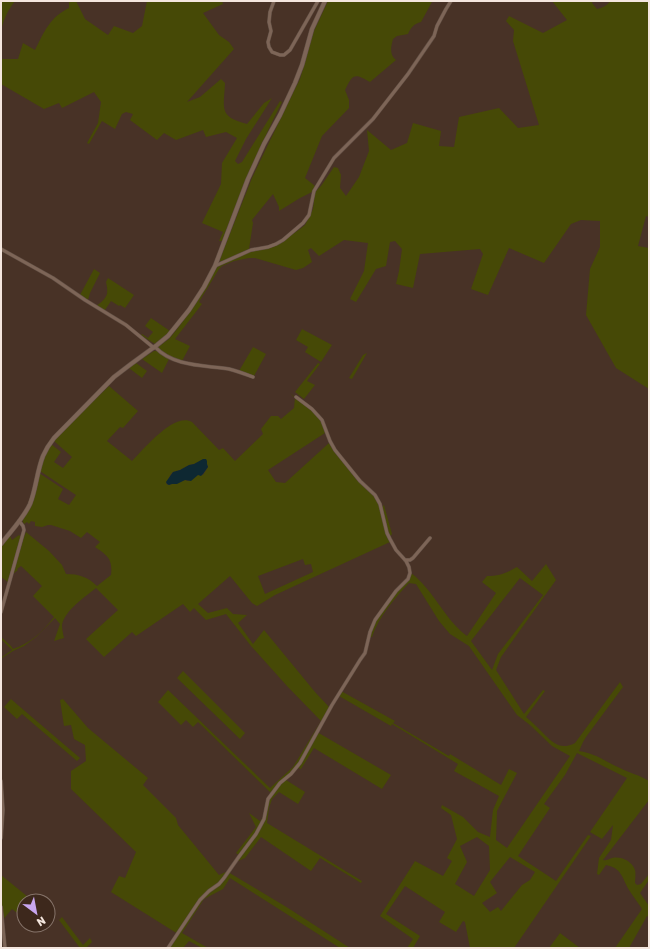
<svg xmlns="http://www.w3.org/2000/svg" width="650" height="949" font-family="Rubik,sans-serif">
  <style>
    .green { fill: #464906; fill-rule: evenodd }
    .water { fill: #0e2832 }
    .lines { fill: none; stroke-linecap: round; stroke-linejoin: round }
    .minor-casing { stroke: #614f44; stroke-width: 4 }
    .secondary-casing { stroke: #614f44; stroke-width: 5 }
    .minor { stroke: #7d6557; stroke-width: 3 }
    .secondary { stroke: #7d6557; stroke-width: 4 }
  </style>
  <rect width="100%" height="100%" fill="#483226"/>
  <path class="green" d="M 1,1 L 15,1 C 8,10 3,20 1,32 Z
    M 69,1 L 76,1 L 85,19 L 108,35 L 114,26 L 133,33 L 142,26 L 147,1 L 222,1 L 223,4 L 203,13 L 219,35 L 229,42 L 234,49 L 187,102 L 200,97 L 221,79 L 225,83 C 224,108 218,117 247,124 L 264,103 L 272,98 L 246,139 L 235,161 L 238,164 L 242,162 L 280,101 L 282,102 C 259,147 240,194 222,241 L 219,241 L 223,232 L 202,223 L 221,184 L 222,163 L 237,138 L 226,132 L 206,137 L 203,130 L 176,140 L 164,133 L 157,140 L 130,120 L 133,114 L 126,112 L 122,114 L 115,129 L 102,121 L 89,144 L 87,143 L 98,123 L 101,102 L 94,92 L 62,108 L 59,103 L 44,109 L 1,84 L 1,59 L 18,59 L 23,43 L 35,50 C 44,32 50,17 69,8 Z
    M 328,1 L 430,1 L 432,2 L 421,22 C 414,24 411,27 408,34 L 397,36 L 393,39 C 391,47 389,54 396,60 L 370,82 C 354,73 353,74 345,90 L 349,100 L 349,108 L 322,136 L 305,178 L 315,186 L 312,192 L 300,198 L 279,211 L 279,207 L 273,194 L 252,220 L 253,223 L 249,249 L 221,262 L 220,261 L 220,259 L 252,178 L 293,93 L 300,79 L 314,31 Z
    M 552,1 L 593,1 L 592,3 L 597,9 C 602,8 607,6 610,1 L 649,1 L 649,217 L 646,216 L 638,246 L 649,248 L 649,389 L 616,368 L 586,315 L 590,269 L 600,247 L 600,221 L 581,220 L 571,224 L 544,263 L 509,248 L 488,295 L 471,289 L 483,254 L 480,249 L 420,254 L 413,288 L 396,284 L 399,271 L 402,249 L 395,241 L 390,242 L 386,266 L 376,269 L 356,302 L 350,299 L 364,271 L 368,243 L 344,240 L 319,256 L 311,248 L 308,250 L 312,262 L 303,268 L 296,270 L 255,258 L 249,258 L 234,261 L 222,266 L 219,269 L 199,302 L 202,304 L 175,339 L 190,346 L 182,361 L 169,357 L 158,349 L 158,347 L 169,339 L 178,328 L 189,313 L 217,267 L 252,251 L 264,249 L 280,243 L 300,229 L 305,225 L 313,209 L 315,192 L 321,186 L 334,167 L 338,168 L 341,175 L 340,188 L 346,196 L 359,177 L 369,151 L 367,130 L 391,150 L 407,143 L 413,123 L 441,131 L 439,146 L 454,147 L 459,117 L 499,108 L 518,128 L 539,125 L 513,41 L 514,30 L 506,21 L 509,16 L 543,33 L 567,20 Z
    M 94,269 L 100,273 L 90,293 L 88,300 L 80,295 Z
    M 108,278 L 134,295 L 125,308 L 120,305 L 119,306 L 111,301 L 105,310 L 96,306 C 107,298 109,295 106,282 Z
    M 151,318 L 170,331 L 164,338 L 155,344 L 141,335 L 142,334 L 148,338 L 153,332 L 145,326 Z
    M 302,329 L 332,345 L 321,362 L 305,352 L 308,347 L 296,340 Z
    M 253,347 L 266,354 L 254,376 L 239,371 Z
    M 154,351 L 157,351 L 169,359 L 162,373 L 142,359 Z
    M 367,353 L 352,379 L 349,378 L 363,355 Z
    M 136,363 L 147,371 L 142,378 L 129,368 Z
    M 318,363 L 320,364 L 307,381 L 315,385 L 304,399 L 295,392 Z
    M 109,386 L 138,411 L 123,428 L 120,427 L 107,441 L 132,461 C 144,449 174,412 192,422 L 219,450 L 223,448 L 235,461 L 263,434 L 261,429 L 271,416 L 278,416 L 281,419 L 294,408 L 295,398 L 290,393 L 318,416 L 323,426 L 325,433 L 268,470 L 276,482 L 285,483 L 329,443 L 334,451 L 356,479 L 372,494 L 382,507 L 384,505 L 392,534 L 388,539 L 390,542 L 275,595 L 257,606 L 252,603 L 230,576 L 198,604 L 208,613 L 227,608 L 233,614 L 247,615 L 238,623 L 253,644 L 264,630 L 315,692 L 330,708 L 317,732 L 391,775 L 382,789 L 314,748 L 301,769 L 298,768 L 294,773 L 286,780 L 305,792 L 298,804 L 279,792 L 272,799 L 269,808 L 267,823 L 362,881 L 361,883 L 320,858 L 311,871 L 261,837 L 245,858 L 236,862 L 239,855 L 236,853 L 256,827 L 249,813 L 260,821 L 264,816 L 265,804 L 271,793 L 198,722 L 193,727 L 186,720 L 181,725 L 158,702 L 168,690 L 270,788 L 293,767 L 321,721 L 287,686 L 251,646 L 226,614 L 206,620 L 194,608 L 190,612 L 183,604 L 136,636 L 132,632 L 104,657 L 86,639 L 118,610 L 96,588 C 85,597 65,610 62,625 C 62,629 63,634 64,638 L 54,641 L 60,624 L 55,618 L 36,637 L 24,646 L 13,651 L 2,658 L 2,657 L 12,650 L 1,639 L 1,637 L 11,646 L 13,649 C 31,643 42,632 54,617 L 33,596 L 42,586 L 21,566 L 17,569 L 18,570 L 13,574 L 24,537 L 26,532 L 49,551 L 62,565 L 66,574 C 79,574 88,577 97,586 L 111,575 C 113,559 107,555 95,547 L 100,542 L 87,532 L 81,538 L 70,531 L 51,525 L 48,525 L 42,527 L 35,526 L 35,522 L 31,521 L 29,524 L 27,522 L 24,524 L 22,520 L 39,473 L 63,489 L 58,499 L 69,505 L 76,495 L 40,471 L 46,453 L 51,444 L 61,452 L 54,462 L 63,468 L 72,457 L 54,441 L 75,419 ZM 205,459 L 208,467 L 203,475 L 198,475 L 188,481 L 185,480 L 168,485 L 166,483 L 171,474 L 173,472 L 180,470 L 189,465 L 194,464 ZM 303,559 L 305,565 L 311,564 L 313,572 L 265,594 L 258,576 Z
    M 19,535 L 21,537 L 8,582 L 1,577 L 1,547 L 10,536 L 12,540 Z
    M 546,564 L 556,580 L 501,657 L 496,670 L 524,714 L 543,690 L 545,691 L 526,717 C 532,722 537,727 542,732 C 552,742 560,751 575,743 L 620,682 L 623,687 L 586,737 L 583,742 L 579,751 C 597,754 604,761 620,768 C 629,773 640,775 649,781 L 649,800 L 603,860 C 607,861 608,859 612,858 C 621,856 632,861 635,870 C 636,874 635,879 635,883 L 637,885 L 641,884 L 649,874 L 649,880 L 640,893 L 649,906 L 649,917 L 647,916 L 629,948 L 615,948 L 642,909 C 638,903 633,896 629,890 C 622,878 622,868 606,865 L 599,875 L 597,874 L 599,858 L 611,840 L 613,825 L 602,839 L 590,832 L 627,778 L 577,753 L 565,775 L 544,804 L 550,808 L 518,856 L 556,881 L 588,835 L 591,836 L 514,948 L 470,948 L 465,922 L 463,921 L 456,932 L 439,922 L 445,912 L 405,886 L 386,914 L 420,936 L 413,948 L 407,948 L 413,939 L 380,916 L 415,861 L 443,876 L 452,861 L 447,858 L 457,839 L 451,815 L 441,808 L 442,805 L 463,817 L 478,832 L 490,837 L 493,810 L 499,796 L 454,771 L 458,764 L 392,724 L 391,726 L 339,696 L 341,691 L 395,721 L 393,723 L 449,756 L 450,754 L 501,785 L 509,769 L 517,773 L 497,811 L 496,840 L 507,848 L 570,756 L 552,746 L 530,725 L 517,715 L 469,646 L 450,634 L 439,621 L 416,584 L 409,583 C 395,598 379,616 372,637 L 370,637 L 372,626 L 394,596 L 407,581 L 411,573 C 434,590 444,619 467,636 L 496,593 L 482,582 L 487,576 C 500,576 506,573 517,567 L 532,581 ZM 520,578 L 543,595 L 498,654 L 492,670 L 471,641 ZM 477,837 L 489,846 L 490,870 L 474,896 L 455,884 L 467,862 L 460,846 ZM 510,857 L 535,872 L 530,880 L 522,885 L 501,911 L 498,907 L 490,912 L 482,903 L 497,893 L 490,882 Z
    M 183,671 L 245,733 L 240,739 L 177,678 Z
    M 11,699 L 19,706 L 80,758 L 77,761 L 22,714 L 17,719 L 4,707 Z
    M 63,699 L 88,728 L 148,778 L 143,785 L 176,818 L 178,825 L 219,875 L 230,870 L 228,872 L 288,908 L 350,948 L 340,948 L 230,878 L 223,889 L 204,899 L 182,933 L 208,948 L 202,948 L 189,941 L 183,948 L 170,948 L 178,934 L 111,892 L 119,876 L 125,878 L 136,852 L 71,789 L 71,771 L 86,761 L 85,745 L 74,739 L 71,725 L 64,726 L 60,700 Z
    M 1,875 L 33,901 L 24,901 L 24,912 L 21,916 L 12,909 L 1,922 Z
    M 62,917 L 83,945 L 90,938 L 92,942 L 86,948 L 80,948 L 59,920 Z
    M 560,933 L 580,948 L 549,948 Z"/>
  <path class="water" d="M 203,459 L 206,459 L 207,461 L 207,464 L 208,467 L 203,474 L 201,476 L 198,475 L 191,481 L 185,480 L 177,484 L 172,484 L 169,485 L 167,484 L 166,482 L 173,472 L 180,470 L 189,465 L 194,464 Z"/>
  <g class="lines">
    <g class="minor-casing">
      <path id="minor" d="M 274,1 L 270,12 L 269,22 L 271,31 L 268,42 L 269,47 L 272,52 L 280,55 L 284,55 L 290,50 L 318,1
        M 1,249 L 53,278 L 85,300 L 126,325 L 154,348
        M 215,266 L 251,250 L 268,247 L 276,244 L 283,240 L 303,223 L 309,215 L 314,191 L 334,158 L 373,119 L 408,74 L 434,36 L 437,26 L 446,9 L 451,1
        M 155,347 C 174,367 204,365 229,369 C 237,371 245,374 253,377
        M 405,560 L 410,560 L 413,558 L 430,538
        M 1,612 L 24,530 L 23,526 L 19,521
        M 1,781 L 3,810 L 1,838
        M 1,907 L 5,948
        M 168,948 L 200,900 L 209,891 L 219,884 L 224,878 L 238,858 L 256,834 L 264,819 L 268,799 L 280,783 L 291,774 L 300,763 L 332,705 L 360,660 L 365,653 L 370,632 L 375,620 L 396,591 L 408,579 L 410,573 L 409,567 L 406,561 L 396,550 L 390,539 L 387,533 L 380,504 L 375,495 L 360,481 L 335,450 L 330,441 L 322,420 L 312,409 L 296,397"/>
    </g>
    <g class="secondary-casing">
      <path id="secondary" d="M 1,544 C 11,531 23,519 30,504 C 36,489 37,471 43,456 C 46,449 50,443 54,438 L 114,377 L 131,364 L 157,345 L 168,336 L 189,310 L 204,287 L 215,266 L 248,179 L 264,144 L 280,115 L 295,83 L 302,65 L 312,29 L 325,1"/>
    </g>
    <use href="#minor" class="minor"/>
    <use href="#secondary" class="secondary"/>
  </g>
  <rect width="650" height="949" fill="none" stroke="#f4e6de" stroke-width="4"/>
  <g transform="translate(36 913) rotate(148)"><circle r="19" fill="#3d281c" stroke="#86746a"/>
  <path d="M0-3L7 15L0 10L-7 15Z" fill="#c8a6ef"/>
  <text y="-6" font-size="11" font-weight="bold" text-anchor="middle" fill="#f4e6de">N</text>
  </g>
</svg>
